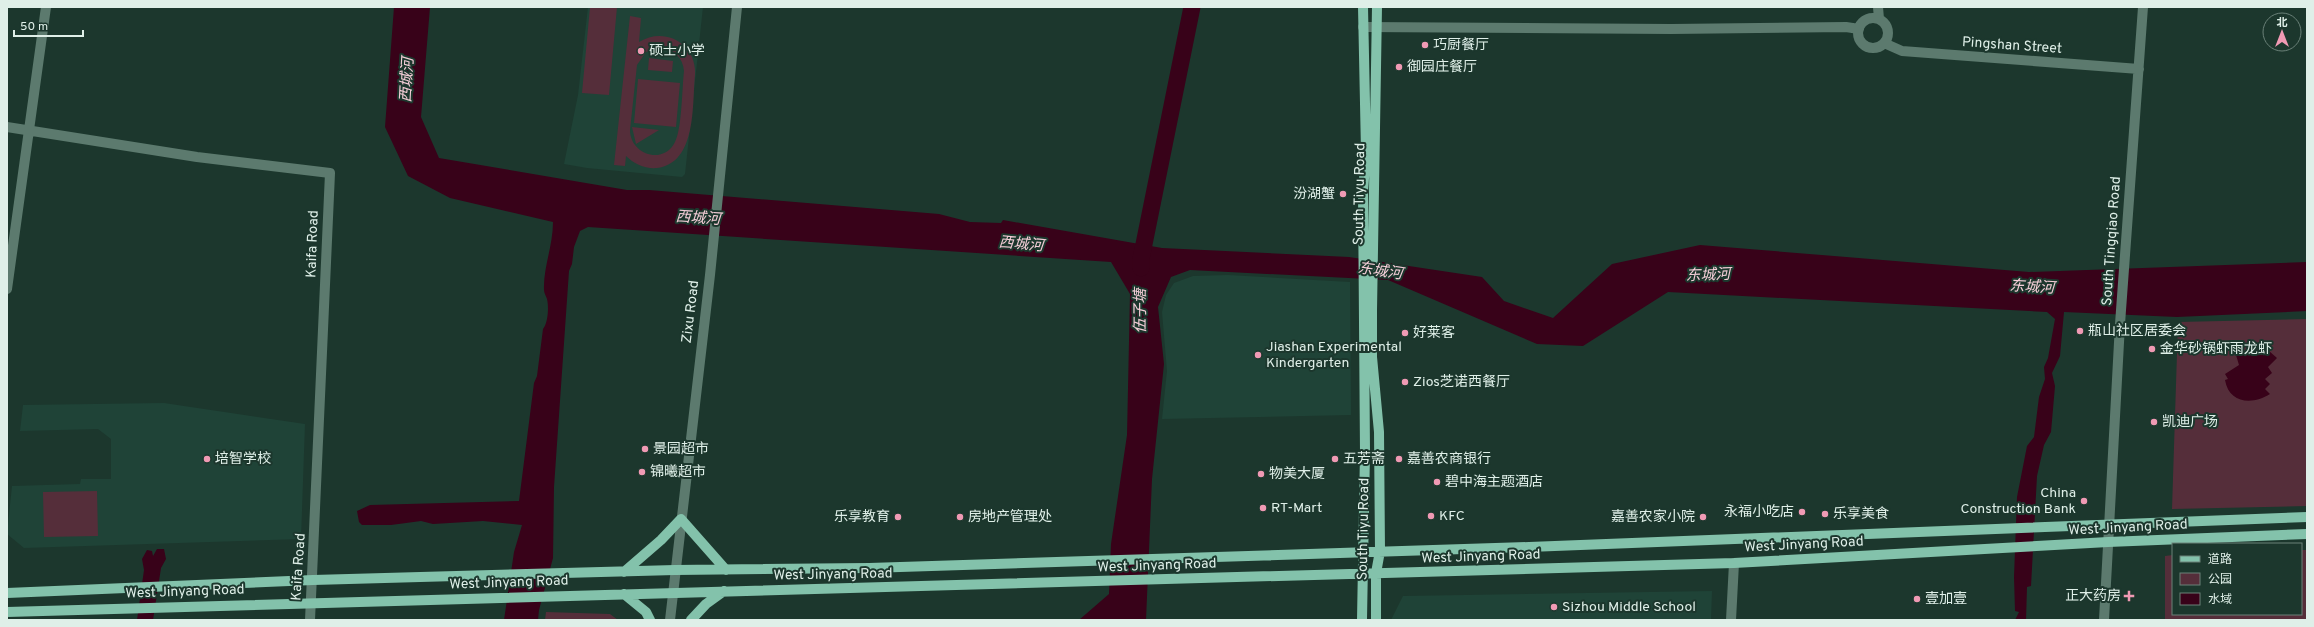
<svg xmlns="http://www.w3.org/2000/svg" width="2314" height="627" font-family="Overpass,'Noto Sans SC',sans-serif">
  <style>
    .built { fill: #1f4337 }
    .green { fill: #552e3a; fill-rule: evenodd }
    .water { fill: #380219 }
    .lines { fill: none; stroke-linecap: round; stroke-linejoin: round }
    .river { stroke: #380219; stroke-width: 17 }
    .minor { stroke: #5c7a6e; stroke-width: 10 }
    .major { stroke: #83c2ab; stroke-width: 10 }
    .poi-dot { fill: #f09ab4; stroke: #1c372d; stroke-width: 1.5 }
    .labels { text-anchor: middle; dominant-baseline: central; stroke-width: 4; stroke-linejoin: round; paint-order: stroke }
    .poi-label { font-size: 14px; fill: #dfefe8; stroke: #1c372d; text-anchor: start }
    .street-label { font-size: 14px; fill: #dfefe8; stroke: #1c372d }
    .water-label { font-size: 15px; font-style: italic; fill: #f5ced8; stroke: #1c372d }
  </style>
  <rect width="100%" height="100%" fill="#1c372d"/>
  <path class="built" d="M 588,7 L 703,7 L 685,174 L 682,177 L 587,168 L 564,164 L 578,95 Z
    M 1228,275 L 1350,282 L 1351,415 L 1162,419 L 1167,371 L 1162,312 L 1166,295 L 1174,283 L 1193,276 Z
    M 164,403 L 305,424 L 301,539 L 24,548 L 7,534 L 12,486 L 80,484 L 81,479 L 111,479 L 111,439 L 98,429 L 20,431 L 23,405 Z
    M 1712,591 L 1711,620 L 1391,620 L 1403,596 Z"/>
  <path class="green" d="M 590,7 L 617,7 L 609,95 L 582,93 Z
    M 630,16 L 641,18 L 639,42 C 664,26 697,43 695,75 C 692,105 697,163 657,168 C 645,169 634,164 626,156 L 625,166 L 614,165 ZM 661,47 C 674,49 683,58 684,71 C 682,88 682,129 675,142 C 663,166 630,154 630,130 L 637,65 L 646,52 Z
    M 649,58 L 673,61 L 672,72 L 648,70 Z
    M 638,79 L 680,83 L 676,127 L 634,123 Z
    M 632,127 L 659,130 L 636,144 Z
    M 2307,319 L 2307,506 L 2172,509 L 2178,322 Z
    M 97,491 L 98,536 L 44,537 L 43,492 Z
    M 2301,550 L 2307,550 L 2307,620 L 2165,620 L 2165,556 L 2173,555 L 2173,614 L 2301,614 Z
    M 546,612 L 610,614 L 618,620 L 545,620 Z"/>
  <path class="water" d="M 394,7 L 430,7 L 421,117 L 439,158 L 627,190 L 649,190 L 939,214 L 970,222 L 1001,223 L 1003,220 L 1162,248 L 1349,257 L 1482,277 L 1504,301 L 1553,318 L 1612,264 L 1700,245 L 2029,272 L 2307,262 L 2307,311 L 2177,317 L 2064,312 L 2060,356 L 2052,373 L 2055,386 L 2051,432 L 2044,445 L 2037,476 L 2031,586 L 2027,587 L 2026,620 L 2015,620 L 2019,612 L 2015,611 L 2014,577 L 2017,497 L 2027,446 L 2034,437 L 2039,397 L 2045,379 L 2044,367 L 2048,358 L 2055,319 L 2047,312 L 1668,292 L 1583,346 L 1537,344 L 1388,280 L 1190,270 L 1171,277 L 1158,307 L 1164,364 L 1152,479 L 1146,620 L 1079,620 L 1109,594 L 1111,544 L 1127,435 L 1130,294 L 1111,262 L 588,227 L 580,231 L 574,247 L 572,264 L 569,271 L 554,487 L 553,558 L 539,610 L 538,620 L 504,620 L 514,552 L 522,525 L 483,521 L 433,524 L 421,521 L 391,525 L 362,525 L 359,522 L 357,511 L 370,505 L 519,501 L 534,383 L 537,376 L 543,329 C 548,323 549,307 547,299 C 546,296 544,293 544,290 C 543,268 553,246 553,222 L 450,198 L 408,176 L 385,127 Z
    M 2262,350 L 2269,351 L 2277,358 L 2268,367 L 2272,373 L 2265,379 L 2270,384 L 2265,389 L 2270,394 C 2253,405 2229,404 2225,380 L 2228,379 L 2225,374 L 2239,365 L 2236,355 L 2262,355 Z
    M 157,549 L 164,549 L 166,559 L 161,568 L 153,620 L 137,620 L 144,570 L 142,559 L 147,550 L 152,551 L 153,556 Z"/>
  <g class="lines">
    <path class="river" d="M 1141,268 L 1141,259 L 1192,7"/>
    <path class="minor" d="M 1878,7 L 1879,19
      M1858 33a15 15 0 1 1 30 0a15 15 0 1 1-30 0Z
      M 1363,27 L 1671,29 L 1846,27 L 1859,29
      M 1884,43 L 1902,51 L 2139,69
      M 7,127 L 197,157 L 330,173 L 310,620
      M 7,289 L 46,7
      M 670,620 L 710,275 L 737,7
      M 1731,620 L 1734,563
      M 2104,620 L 2120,324 L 2143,7"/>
    <path class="major" d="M 624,572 L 661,540 L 681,519 L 726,570
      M 7,593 L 313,580 L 675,570 L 869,568 L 1529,547 L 2307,517
      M 624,594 L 646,612 L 650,620
      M 7,612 L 1734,563 L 2108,542 L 2307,534
      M 691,620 L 706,604 L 724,591
      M 1362,620 L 1365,452 L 1363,192 L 1366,152 L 1363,7
      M 1376,620 L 1376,573 L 1380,551 L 1379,432 L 1372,357 L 1372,310 L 1377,7"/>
  </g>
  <g class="poi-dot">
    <circle cx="1425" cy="45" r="4"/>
    <circle cx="641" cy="51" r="4"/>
    <circle cx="1399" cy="67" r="4"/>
    <circle cx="1343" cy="194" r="4"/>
    <circle cx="2080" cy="331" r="4"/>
    <circle cx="1405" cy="333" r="4"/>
    <circle cx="2152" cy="349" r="4"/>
    <circle cx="1258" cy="355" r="4"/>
    <circle cx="1405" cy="382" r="4"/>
    <circle cx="2154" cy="422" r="4"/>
    <circle cx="645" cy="449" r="4"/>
    <circle cx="207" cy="459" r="4"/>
    <circle cx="1335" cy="459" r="4"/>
    <circle cx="1399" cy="459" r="4"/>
    <circle cx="642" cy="472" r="4"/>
    <circle cx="1261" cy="474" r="4"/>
    <circle cx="1437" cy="482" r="4"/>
    <circle cx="2084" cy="501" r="4"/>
    <circle cx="1263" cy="508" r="4"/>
    <circle cx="1802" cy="512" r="4"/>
    <circle cx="1825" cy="514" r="4"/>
    <circle cx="1431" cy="516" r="4"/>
    <circle cx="898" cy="517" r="4"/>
    <circle cx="960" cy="517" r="4"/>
    <circle cx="1703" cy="517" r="4"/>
    <path d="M2127 590h4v4h4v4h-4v4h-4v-4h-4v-4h4z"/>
    <circle cx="1917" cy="599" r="4"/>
    <circle cx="1554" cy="607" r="4"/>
  </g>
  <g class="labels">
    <g class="poi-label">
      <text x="1433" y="45">巧厨餐厅</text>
      <text x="649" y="51">硕士小学</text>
      <text x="1407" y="67">御园庄餐厅</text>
      <text x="1335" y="194" text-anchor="end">汾湖蟹</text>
      <text x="2088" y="331">瓶山社区居委会</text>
      <text x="1413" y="333">好莱客</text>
      <text x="1266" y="347">Jiashan Experimental<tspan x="1266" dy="16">Kindergarten</tspan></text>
      <text x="2160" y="349">金华砂锅虾雨龙虾</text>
      <text x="1413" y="382">Zios·芝诺西餐厅</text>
      <text x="2162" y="422">凯迪广场</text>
      <text x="653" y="449">景园超市</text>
      <text x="215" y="459">培智学校</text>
      <text x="1343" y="459">五芳斋</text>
      <text x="1407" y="459">嘉善农商银行</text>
      <text x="650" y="472">锦曦超市</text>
      <text x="1269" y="474">物美大厦</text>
      <text x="1445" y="482">碧中海主题酒店</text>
      <text x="2076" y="493" text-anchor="end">China<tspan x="2076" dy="16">Construction Bank</tspan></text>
      <text x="1271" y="508">RT-Mart</text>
      <text x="1794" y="512" text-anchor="end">永福小吃店</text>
      <text x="1833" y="514">乐享美食</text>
      <text x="1439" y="516">KFC</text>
      <text x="890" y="517" text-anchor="end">乐享教育</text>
      <text x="968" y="517">房地产管理处</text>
      <text x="1695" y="517" text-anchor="end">嘉善农家小院</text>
      <text x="2121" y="596" text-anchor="end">正大药房</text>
      <text x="1925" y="599">壹加壹</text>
      <text x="1562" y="607">Sizhou Middle School</text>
    </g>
    <g class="street-label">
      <text transform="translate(2012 46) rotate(4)">Pingshan Street</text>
      <text transform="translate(1360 194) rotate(-89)">South Tiyu Road</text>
      <text transform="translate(2112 241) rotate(-86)">South Tingqiao Road</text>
      <text transform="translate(313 244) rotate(-88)">Kaifa Road</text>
      <text transform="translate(691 312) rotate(-83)">Zixu Road</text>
      <text transform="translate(2128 528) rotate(-3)">West Jinyang Road</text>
      <text transform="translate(1364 529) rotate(-89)">South Tiyu Road</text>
      <text transform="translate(1804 545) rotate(-3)">West Jinyang Road</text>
      <text transform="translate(1481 557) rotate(-2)">West Jinyang Road</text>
      <text transform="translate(1157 566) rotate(-2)">West Jinyang Road</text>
      <text transform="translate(299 567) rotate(-86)">Kaifa Road</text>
      <text transform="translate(833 575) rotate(-1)">West Jinyang Road</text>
      <text transform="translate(509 583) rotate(-2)">West Jinyang Road</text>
      <text transform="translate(185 592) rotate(-2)">West Jinyang Road</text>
    </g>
    <g class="water-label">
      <text transform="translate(408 80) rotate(-87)">西城河</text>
      <text transform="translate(698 219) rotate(4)">西城河</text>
      <text transform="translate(1021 245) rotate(5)">西城河</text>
      <text transform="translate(1380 272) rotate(8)">东城河</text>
      <text transform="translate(1708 276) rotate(-2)">东城河</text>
      <text transform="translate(2032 288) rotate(3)">东城河</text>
      <text transform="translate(1141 311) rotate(-90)">伍子塘</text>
    </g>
  </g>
  <rect width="2314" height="627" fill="none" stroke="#dfefe8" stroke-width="16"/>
  <rect x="2172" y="543" width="130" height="72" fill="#1c372d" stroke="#6a8178"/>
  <rect x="2180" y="556" width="20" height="6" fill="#83c2ab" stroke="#6a8178"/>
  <text x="2208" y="563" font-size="12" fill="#dfefe8">道路</text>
  <rect x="2180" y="573" width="20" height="12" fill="#552e3a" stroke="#6a8178"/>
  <text x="2208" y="583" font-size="12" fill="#dfefe8">公园</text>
  <rect x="2180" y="593" width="20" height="12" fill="#380219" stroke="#6a8178"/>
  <text x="2208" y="603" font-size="12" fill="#dfefe8">水域</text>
  <g transform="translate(2282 32)"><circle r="19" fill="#1c372d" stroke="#6a8178"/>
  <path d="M0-3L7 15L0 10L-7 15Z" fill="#f09ab4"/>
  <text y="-6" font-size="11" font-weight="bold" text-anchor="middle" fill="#dfefe8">北</text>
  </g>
  <path d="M14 30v6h69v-6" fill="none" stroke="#dfefe8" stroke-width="2"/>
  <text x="20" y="30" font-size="12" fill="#dfefe8" stroke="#1c372d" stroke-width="3" paint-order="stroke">50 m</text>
</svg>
